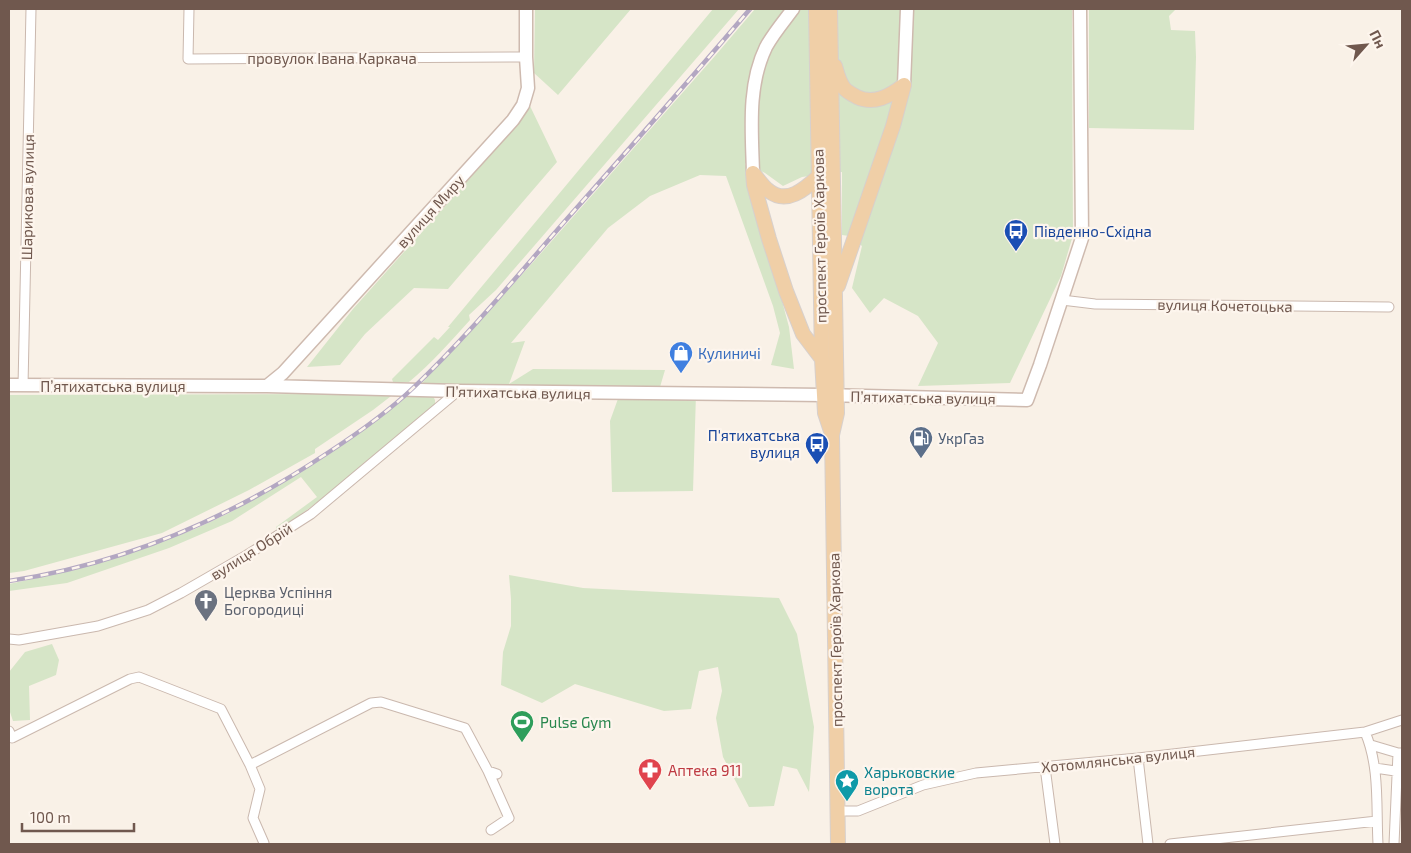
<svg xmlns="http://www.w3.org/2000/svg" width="1411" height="853" font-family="'Exo 2',sans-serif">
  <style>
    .green { fill: #d6e5c7 }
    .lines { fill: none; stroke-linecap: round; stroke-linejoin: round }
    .street-casing { stroke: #cab8ae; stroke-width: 11 }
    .secondary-casing { stroke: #cebaaf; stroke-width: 15 }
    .primary-casing { stroke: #d7d0cd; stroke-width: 16 }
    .street { stroke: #fff; stroke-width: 9 }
    .secondary { stroke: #fff; stroke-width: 12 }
    .primary { stroke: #f0cfa7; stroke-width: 14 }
    .rail-casing { stroke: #b3a7c2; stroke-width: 4.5 }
    .rail { stroke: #fdf5ed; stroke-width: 2.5; stroke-dasharray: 8; stroke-linecap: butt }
    .labels { text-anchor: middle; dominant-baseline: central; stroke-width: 4.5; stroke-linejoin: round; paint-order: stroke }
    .street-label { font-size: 15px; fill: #70584e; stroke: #fdf5ed }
    .transit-label { font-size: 15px; fill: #164399; stroke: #fdf5ed; text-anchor: start }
    .shop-label { font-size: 15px; fill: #366cbe; stroke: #fdf5ed; text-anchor: start }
    .service-label { font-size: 15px; fill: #4e5e75; stroke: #fdf5ed; text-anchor: start }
    .worship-label { font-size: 15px; fill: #5b616d; stroke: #fdf5ed; text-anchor: start }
    .leisure-label { font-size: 15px; fill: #27864d; stroke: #fdf5ed; text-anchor: start }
    .health-label { font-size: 15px; fill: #be3a42; stroke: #fdf5ed; text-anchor: start }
    .culture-label { font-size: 15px; fill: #0d838f; stroke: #fdf5ed; text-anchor: start }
  </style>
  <rect width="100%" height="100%" fill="#f9f1e7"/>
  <path class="green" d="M 535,9 L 631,9 L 558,95 L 534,73 Z
    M 713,9 L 739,9 L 496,290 L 469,315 L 470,320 C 450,342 431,364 409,382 L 393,382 L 392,379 L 434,337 L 438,340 L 450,327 L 448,327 Z
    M 755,9 L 1072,9 L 1073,235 L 1061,276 L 1010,383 L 918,386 L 938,343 L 918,316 L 884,298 L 870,313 L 852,288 L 862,246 L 849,236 L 842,235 L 842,172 L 827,174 L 830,369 L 827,369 L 823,174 L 802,177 L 783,186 L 765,173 L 745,163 L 789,327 L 794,369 L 771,365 L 780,333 L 773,306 L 726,176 L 700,175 L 650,196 L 608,228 L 511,343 L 525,341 L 509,384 L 533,369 L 665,370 L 660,387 L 458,384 L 422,383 L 527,269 L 715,56 Z
    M 1089,9 L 1176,9 L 1169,16 L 1171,30 L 1195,31 L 1196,57 L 1194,130 L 1089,128 Z
    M 530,106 L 557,162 L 448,289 L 414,288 L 365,334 L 340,365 L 307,367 L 353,309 L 519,123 Z
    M 363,392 L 395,393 L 373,410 L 315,449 L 315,453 L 249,490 L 162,533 L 24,571 L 9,573 L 9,395 L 327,394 Z
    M 696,394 L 693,491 L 612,492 L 610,421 L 619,396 Z
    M 407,395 L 433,396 L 435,400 L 435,405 L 350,478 L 277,532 L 276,527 L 317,497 L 301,477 L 232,521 L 169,548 L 67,583 L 9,591 L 9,584 L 74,570 L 133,552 L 195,529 L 229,513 L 327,455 L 377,419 Z
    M 509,575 L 583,588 L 779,598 L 797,634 L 814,727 L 809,792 L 797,769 L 783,766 L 774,806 L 749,807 L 723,757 L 716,718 L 722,691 L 718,667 L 699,671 L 691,709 L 664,711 L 575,684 L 542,703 L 501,685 L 503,652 L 511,626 L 511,599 Z
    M 52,644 L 59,660 L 56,675 L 29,686 L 30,720 L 13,721 L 9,709 L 9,672 L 25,652 Z"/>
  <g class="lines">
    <g class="street-casing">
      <path id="street" d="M 189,9 L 188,59 L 526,57
        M 1062,300 L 1095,304 L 1389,307
        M 23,386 L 31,9
        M 9,639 L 19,640 L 98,626 L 148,610 L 181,593 L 247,555 L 311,514 L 458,391
        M 9,731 L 12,738 L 130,679 L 139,677 L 221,709 L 250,765 L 371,703 L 381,702 L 465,728 L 488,771 L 497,774
        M 1365,732 C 1380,767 1376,807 1378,844
        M 1371,745 L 1398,753 L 1402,753
        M 1138,758 L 1148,844
        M 250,765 L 260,789 L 253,818 L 264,843
        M 1045,767 L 1055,844
        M 1375,768 L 1402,772
        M 488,771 L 509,818 L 491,830
        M 837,811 L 858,811 L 923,785 L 976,773 L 1138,758 L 1365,732 L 1402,720
        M 1170,844 L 1377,821
        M 1394,844 L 1398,753"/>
    </g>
    <g class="secondary-casing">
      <path id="secondary" d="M 904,85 L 907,9
        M 753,173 C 752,132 747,86 766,47 C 773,34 784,21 793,9
        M 9,385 L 267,386 L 458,391 L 824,395 L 1027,400 L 1040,365 L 1082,238 L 1080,9
        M 267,386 L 283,373 L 513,120 L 523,105 L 528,88 L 526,57 L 526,9"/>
    </g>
    <g class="primary-casing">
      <path id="primary" d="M 816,9 L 822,359 L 825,413 L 832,434
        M 830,9 L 837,413 L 832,435 L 838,844
        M 835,66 C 837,73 839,82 844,88 C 847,92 852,94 857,97 C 874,105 890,96 904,85
        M 753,173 L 754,185 L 769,239 L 786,291 L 803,334 L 822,359
        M 753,173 C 758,179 763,187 769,191 C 787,205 805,189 818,177
        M 838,286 L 893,126 L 904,85"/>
    </g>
    <use href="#street" class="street"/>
    <use href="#secondary" class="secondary"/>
    <use href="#primary" class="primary"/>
    <g class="rail-casing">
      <path id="rail" d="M 9,581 C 124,564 232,517 329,452 C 358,433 388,412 413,388 C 468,336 516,277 566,220 C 628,150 690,80 750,9"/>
    </g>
    <use href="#rail" class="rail"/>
  </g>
  <defs>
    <g id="bus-pin" transform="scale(1.25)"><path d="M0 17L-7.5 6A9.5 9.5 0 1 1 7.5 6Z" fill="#1a4fb4" stroke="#fdf5ed"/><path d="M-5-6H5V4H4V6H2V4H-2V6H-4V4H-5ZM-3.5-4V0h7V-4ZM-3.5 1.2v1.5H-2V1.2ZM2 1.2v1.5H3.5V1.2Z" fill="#fff"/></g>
    <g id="shop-pin" transform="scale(1.25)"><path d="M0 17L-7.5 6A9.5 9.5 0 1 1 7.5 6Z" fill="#3f7fe0" stroke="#fdf5ed"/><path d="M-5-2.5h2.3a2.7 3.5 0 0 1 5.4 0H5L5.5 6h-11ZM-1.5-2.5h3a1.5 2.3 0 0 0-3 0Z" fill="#fff"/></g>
    <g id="fuel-pin" transform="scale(1.25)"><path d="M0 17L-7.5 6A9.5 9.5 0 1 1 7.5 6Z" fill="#5c6f8a" stroke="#fdf5ed"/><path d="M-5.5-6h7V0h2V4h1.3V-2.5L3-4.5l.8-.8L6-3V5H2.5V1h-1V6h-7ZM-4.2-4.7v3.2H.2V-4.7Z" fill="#fff"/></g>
    <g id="church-pin" transform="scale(1.25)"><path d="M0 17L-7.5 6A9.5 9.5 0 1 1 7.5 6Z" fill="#6b7280" stroke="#fdf5ed"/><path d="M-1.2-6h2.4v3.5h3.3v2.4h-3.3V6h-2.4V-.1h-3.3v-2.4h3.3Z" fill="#fff"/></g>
    <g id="stadium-pin" transform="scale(1.25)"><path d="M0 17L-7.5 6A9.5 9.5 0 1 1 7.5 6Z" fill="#2e9e5b" stroke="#fdf5ed"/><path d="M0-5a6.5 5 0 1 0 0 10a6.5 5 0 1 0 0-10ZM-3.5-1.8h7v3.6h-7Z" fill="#fff"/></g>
    <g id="pharmacy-pin" transform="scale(1.25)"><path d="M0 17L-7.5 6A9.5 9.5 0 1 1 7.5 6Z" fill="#e0444e" stroke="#fdf5ed"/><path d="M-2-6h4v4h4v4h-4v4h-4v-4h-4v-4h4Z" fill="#fff"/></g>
    <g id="sight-pin" transform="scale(1.25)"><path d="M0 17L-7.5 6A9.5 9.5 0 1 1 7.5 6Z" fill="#0f9aa8" stroke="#fdf5ed"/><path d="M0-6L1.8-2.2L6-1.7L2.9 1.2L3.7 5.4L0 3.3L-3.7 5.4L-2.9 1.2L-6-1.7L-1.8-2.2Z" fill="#fff"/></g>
  </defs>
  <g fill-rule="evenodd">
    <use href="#bus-pin" x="1016" y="231"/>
    <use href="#shop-pin" x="681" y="353"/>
    <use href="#fuel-pin" x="921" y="438"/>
    <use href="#bus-pin" x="817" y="444"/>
    <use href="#church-pin" x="206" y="601"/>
    <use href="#stadium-pin" x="522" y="722"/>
    <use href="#pharmacy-pin" x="650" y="770"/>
    <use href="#sight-pin" x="847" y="781"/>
  </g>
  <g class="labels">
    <g class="street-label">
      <text x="332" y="58">провулок Івана Каркача</text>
      <text transform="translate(27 197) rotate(-89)">Шарикова вулиця</text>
      <text transform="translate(430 211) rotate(-48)">вулиця Миру</text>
      <text transform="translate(819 236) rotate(-91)">проспект Героїв Харкова</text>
      <text transform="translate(1225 305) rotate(1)">вулиця Кочетоцька</text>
      <text x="113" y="386">П’ятихатська вулиця</text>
      <text transform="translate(518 392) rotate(1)">П’ятихатська вулиця</text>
      <text transform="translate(923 397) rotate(1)">П’ятихатська вулиця</text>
      <text transform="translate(251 551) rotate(-32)">вулиця Обрій</text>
      <text transform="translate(835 640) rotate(-91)">проспект Героїв Харкова</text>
      <text transform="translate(1118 759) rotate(-6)">Хотомлянська вулиця</text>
    </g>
    <g class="transit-label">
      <text x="1034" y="231">Південно-Східна</text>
      <text x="800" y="435" text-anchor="end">П'ятихатська<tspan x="800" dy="17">вулиця</tspan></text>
    </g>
    <g class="shop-label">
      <text x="698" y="353">Кулиничі</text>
    </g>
    <g class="service-label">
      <text x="938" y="438">УкрГаз</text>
    </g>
    <g class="worship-label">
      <text x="224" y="592">Церква Успіння<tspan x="224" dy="17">Богородиці</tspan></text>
    </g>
    <g class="leisure-label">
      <text x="540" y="722">Pulse Gym</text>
    </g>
    <g class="health-label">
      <text x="668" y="770">Аптека 911</text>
    </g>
    <g class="culture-label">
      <text x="864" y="772">Харьковские<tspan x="864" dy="17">ворота</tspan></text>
    </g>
  </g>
  <rect width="1411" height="853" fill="none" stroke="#70584e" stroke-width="20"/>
  <g transform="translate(1366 45) rotate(63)" stroke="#fdf5ed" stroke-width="4" paint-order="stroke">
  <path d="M0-4L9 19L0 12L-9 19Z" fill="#70584e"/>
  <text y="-8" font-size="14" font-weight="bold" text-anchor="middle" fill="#70584e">Пн</text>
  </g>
  <path d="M22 823v8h112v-8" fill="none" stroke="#70584e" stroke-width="2.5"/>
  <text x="30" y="823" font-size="15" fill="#70584e" stroke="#fdf5ed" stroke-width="4" paint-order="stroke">100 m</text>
</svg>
